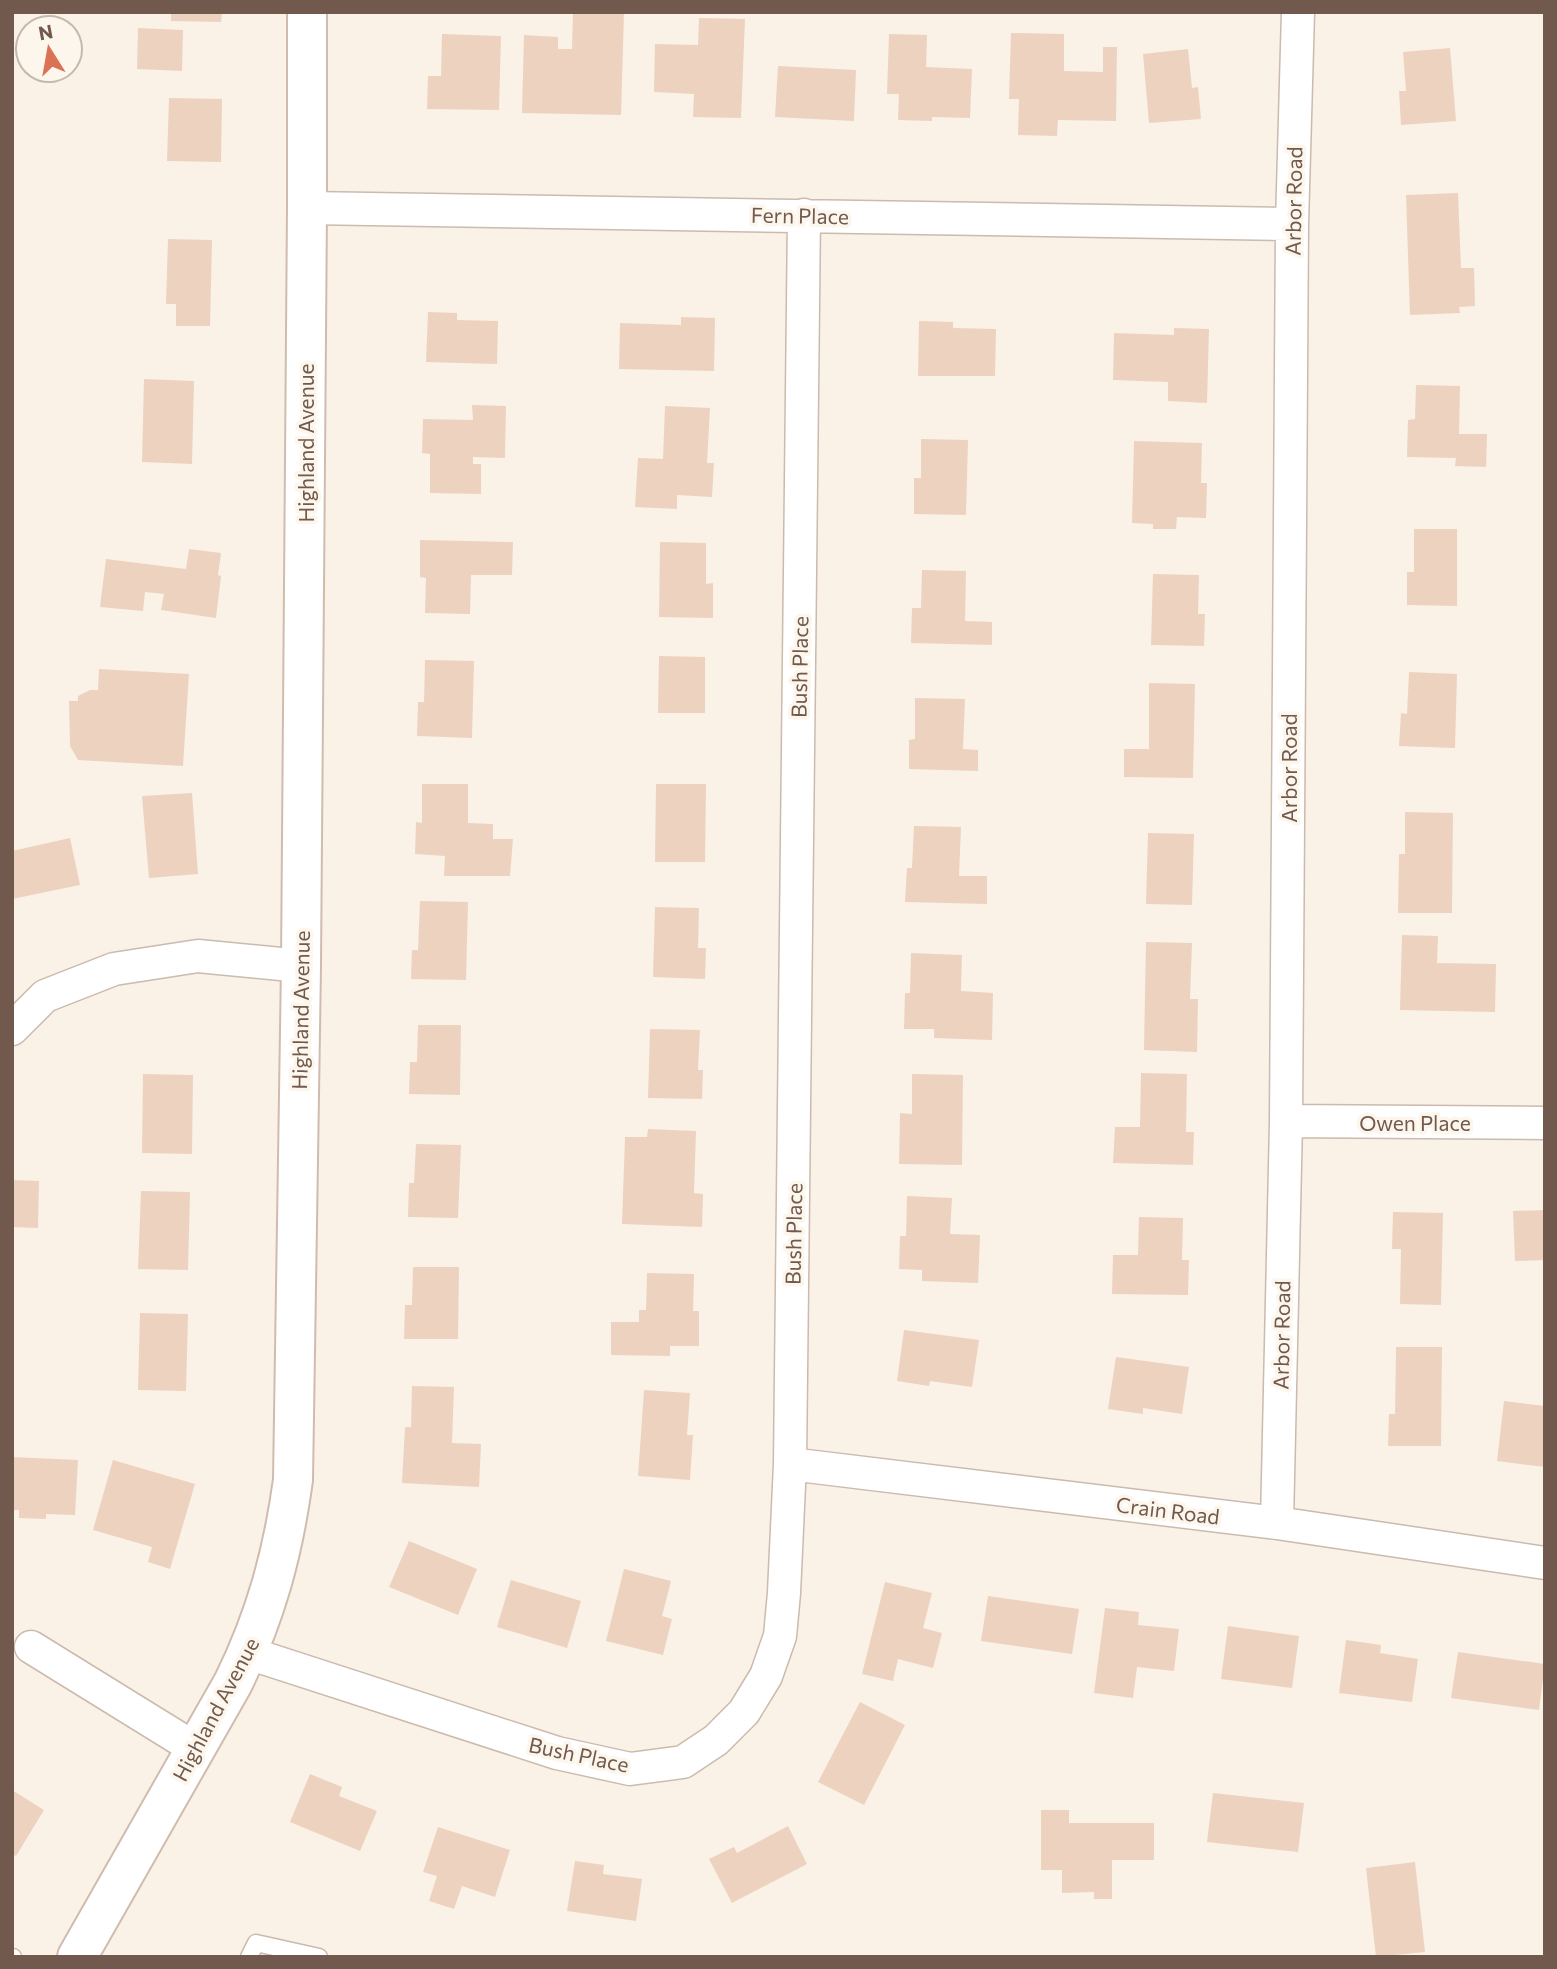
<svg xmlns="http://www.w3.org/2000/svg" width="1557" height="1969" font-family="Commissioner,sans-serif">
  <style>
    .building { fill: #edd2c0 }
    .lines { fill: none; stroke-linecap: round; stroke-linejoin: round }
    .lane-casing { stroke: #cbbaad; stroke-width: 19 }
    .street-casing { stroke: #cbbaad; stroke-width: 35 }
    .secondary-casing { stroke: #d0bcae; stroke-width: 42 }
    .lane { stroke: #fff; stroke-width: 16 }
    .street { stroke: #fff; stroke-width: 32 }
    .secondary { stroke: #fff; stroke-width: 38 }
    .labels { text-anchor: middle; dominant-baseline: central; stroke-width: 7; stroke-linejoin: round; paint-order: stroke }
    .street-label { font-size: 21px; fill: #715a4d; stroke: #fdf6ec }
  </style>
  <rect width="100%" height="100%" fill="#faf2e6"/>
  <path class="building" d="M 171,12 L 222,12 L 221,22 L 171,21 Z
    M 573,12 L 624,13 L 621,115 L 522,113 L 524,35 L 558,37 L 558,49 L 572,49 Z
    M 699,18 L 745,19 L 741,118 L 693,117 L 694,94 L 654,92 L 655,44 L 698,45 Z
    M 138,28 L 183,30 L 182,71 L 137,69 Z
    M 1011,33 L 1064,34 L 1064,71 L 1103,72 L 1103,47 L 1117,47 L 1116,121 L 1058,120 L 1057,136 L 1018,135 L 1019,99 L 1009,99 Z
    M 442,34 L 501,36 L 499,110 L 427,109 L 428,76 L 441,76 Z
    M 889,34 L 927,35 L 926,67 L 972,69 L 970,118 L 932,117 L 932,121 L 898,120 L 899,94 L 887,94 Z
    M 1450,48 L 1456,121 L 1401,125 L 1399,91 L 1406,91 L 1403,52 Z
    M 1188,49 L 1192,88 L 1198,87 L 1201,119 L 1149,123 L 1143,54 Z
    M 778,66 L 856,70 L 854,121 L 775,117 Z
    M 169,98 L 222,99 L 221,162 L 167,161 Z
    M 1458,193 L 1461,268 L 1474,268 L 1475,306 L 1459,307 L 1460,313 L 1410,315 L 1406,195 Z
    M 168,239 L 212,240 L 210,326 L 176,326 L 176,304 L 166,304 Z
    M 428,312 L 457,313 L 457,320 L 498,321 L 497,364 L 426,362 Z
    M 681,317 L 715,318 L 714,371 L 619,369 L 620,323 L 681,325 Z
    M 919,321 L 953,322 L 953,328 L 996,329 L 995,376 L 918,376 Z
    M 1174,328 L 1209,329 L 1207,403 L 1168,401 L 1168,382 L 1113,380 L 1114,333 L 1174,335 Z
    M 144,379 L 194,381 L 192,464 L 142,462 Z
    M 1416,385 L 1460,386 L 1459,434 L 1487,434 L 1486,467 L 1455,466 L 1456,458 L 1407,457 L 1408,420 L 1415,419 Z
    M 472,405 L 506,406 L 505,458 L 473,457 L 473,464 L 481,464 L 481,494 L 430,493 L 430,454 L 422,453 L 423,419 L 473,420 Z
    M 665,406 L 710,408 L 707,463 L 714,463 L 712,497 L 677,495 L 677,509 L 635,507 L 638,458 L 663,459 Z
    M 921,439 L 968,440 L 966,515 L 914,514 L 914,478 L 921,478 Z
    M 1134,441 L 1202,443 L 1201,483 L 1207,483 L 1206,518 L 1177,517 L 1176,529 L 1153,529 L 1153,524 L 1132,523 Z
    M 1414,529 L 1457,529 L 1457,606 L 1407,605 L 1407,572 L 1414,572 Z
    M 420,540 L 513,542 L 512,575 L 471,575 L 470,614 L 425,613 L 426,578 L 420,577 Z
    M 660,542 L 706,543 L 706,584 L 713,583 L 713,618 L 659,617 Z
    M 189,549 L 221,553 L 218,575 L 221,576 L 216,618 L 161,610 L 164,594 L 145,592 L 143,611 L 100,607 L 106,559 L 186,569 Z
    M 922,570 L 966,571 L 965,621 L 992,622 L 992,645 L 911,643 L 912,608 L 921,608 Z
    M 1153,574 L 1199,575 L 1198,614 L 1205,614 L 1204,646 L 1151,645 Z
    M 659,656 L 705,657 L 705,713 L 658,713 Z
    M 425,660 L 474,661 L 472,738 L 417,736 L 418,702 L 424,702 Z
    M 99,669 L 189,674 L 183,766 L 78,760 L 70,746 L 69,701 L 78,701 L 78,696 L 90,690 L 98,690 Z
    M 1409,672 L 1457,674 L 1455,748 L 1399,746 L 1401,713 L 1407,714 Z
    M 1149,683 L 1195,684 L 1193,778 L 1124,777 L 1124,749 L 1149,749 Z
    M 915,698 L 965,699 L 963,749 L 978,750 L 978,771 L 909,769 L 909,740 L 915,739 Z
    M 422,784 L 468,784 L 468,823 L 493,824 L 493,839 L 513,839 L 510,876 L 444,876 L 445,856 L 415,854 L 416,822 L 422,823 Z
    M 656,784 L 706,784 L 705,862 L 655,862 Z
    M 192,793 L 198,874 L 149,878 L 142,796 Z
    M 1405,812 L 1453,813 L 1452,913 L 1398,913 L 1399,854 L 1405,854 Z
    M 914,826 L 961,827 L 959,876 L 987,876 L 987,904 L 905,902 L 907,868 L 912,868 Z
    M 1148,833 L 1194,834 L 1192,905 L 1146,904 Z
    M 70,838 L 80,885 L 12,899 L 12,851 Z
    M 420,901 L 468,902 L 466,980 L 411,979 L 412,950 L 418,950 Z
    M 655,907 L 699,908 L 698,948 L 706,948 L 705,979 L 653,977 Z
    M 1402,935 L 1438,936 L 1437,963 L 1496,964 L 1495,1012 L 1400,1010 Z
    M 1146,942 L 1192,943 L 1190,999 L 1198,999 L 1197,1052 L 1144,1050 Z
    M 911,953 L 962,955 L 961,991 L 993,993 L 992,1040 L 934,1038 L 934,1029 L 904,1029 L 905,993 L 910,993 Z
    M 418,1025 L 461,1025 L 460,1095 L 409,1094 L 410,1062 L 417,1062 Z
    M 650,1029 L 700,1030 L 698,1070 L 703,1070 L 702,1099 L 648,1098 Z
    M 1141,1073 L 1187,1074 L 1186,1132 L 1194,1132 L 1193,1165 L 1113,1163 L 1115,1127 L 1140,1127 Z
    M 143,1074 L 193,1075 L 192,1154 L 142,1153 Z
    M 912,1074 L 963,1075 L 962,1165 L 899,1164 L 900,1113 L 912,1114 Z
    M 648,1129 L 696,1131 L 694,1193 L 703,1194 L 702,1227 L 622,1224 L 625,1137 L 647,1137 Z
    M 416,1144 L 461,1145 L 458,1218 L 408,1217 L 409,1183 L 414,1183 Z
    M 12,1180 L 39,1181 L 38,1228 L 12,1227 Z
    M 141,1191 L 190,1192 L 188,1270 L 138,1269 Z
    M 907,1196 L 952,1198 L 950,1234 L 980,1235 L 978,1283 L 922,1281 L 922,1270 L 899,1269 L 900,1236 L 906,1236 Z
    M 1545,1210 L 1545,1260 L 1515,1261 L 1513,1211 Z
    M 1393,1212 L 1443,1213 L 1441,1305 L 1400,1304 L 1401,1249 L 1392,1249 Z
    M 1139,1217 L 1183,1218 L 1182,1260 L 1189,1260 L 1188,1295 L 1112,1294 L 1113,1255 L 1138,1255 Z
    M 413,1267 L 459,1267 L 458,1339 L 404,1339 L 405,1305 L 412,1305 Z
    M 647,1273 L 694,1274 L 693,1311 L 699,1311 L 699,1346 L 670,1346 L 670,1356 L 611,1355 L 611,1322 L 639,1322 L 639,1310 L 646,1310 Z
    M 140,1313 L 188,1314 L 186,1391 L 138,1390 Z
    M 904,1330 L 979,1340 L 972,1387 L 930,1381 L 929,1386 L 897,1381 Z
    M 1396,1347 L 1442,1347 L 1441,1446 L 1388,1446 L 1389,1414 L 1395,1414 Z
    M 1116,1357 L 1189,1367 L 1182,1414 L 1143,1408 L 1143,1414 L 1108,1409 Z
    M 412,1386 L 454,1387 L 452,1443 L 481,1444 L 479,1487 L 402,1483 L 405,1427 L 411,1427 Z
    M 644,1390 L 690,1393 L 687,1435 L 693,1435 L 690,1480 L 638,1476 Z
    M 1504,1401 L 1545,1406 L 1545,1467 L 1497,1461 Z
    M 12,1457 L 78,1460 L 75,1515 L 46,1514 L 46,1519 L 19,1518 L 19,1510 L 12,1510 Z
    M 113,1460 L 195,1484 L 170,1569 L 148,1562 L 152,1547 L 93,1530 Z
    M 409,1541 L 477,1569 L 458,1615 L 389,1587 Z
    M 624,1569 L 671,1581 L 662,1616 L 672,1619 L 663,1655 L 606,1641 Z
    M 511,1580 L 581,1601 L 567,1648 L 497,1627 Z
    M 885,1582 L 932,1593 L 923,1628 L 942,1633 L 933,1668 L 898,1659 L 893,1681 L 862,1674 Z
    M 988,1596 L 1079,1609 L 1072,1654 L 981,1641 Z
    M 1105,1608 L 1139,1612 L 1138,1625 L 1179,1629 L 1174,1671 L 1137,1667 L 1133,1698 L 1094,1693 Z
    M 1228,1626 L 1299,1636 L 1292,1688 L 1221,1679 Z
    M 1346,1640 L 1381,1645 L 1380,1653 L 1418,1659 L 1412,1702 L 1339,1693 Z
    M 1458,1652 L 1545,1664 L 1539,1710 L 1451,1698 Z
    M 860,1702 L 905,1725 L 864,1805 L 818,1782 Z
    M 310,1774 L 342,1787 L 339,1796 L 377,1811 L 360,1851 L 290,1822 Z
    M 12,1790 L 44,1810 L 16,1856 L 12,1854 Z
    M 1213,1793 L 1304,1803 L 1298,1852 L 1207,1842 Z
    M 1041,1810 L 1069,1810 L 1069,1823 L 1154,1823 L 1154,1860 L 1112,1860 L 1112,1899 L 1094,1899 L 1094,1892 L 1062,1893 L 1062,1870 L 1041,1870 Z
    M 788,1826 L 807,1864 L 732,1903 L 709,1859 L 734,1847 L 737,1853 Z
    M 438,1827 L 510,1850 L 495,1897 L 462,1886 L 454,1909 L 429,1901 L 437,1876 L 423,1872 Z
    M 575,1861 L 604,1865 L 603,1874 L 642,1879 L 636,1921 L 567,1911 Z
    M 1415,1862 L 1425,1952 L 1376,1957 L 1366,1868 Z"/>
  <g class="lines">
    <g class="lane-casing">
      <path id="lane" d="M 12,1957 L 13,1957
        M 249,1957 L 256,1943 L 319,1957"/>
    </g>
    <g class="street-casing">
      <path id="street" d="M 307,208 L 1292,224
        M 12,1029 L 45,996 L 114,969 L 198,956 L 301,966
        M 1286,1121 L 1545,1123
        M 790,1464 L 1277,1523 L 1545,1563
        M 1277,1523 L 1286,1121 L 1292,224 L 1298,12
        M 31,1647 L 196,1749
        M 248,1653 L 557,1753 L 630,1769 L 683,1762 L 716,1740 L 744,1712 L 766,1676 L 780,1636 L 784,1593 L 790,1464 L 804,215"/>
    </g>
    <g class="secondary-casing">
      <path id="secondary" d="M 77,1957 L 233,1683 C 266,1616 283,1553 293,1480 L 301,966 L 307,208 L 307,12"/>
    </g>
    <use href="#lane" class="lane"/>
    <use href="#street" class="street"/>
    <use href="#secondary" class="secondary"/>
  </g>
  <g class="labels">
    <g class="street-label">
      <text transform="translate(1293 201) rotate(-89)">Arbor Road</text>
      <text transform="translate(800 215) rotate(1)">Fern Place</text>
      <text transform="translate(305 443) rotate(-90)">Highland Avenue</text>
      <text transform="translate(799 667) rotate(-89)">Bush Place</text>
      <text transform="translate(1288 768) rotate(-90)">Arbor Road</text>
      <text transform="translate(300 1010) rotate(-89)">Highland Avenue</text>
      <text x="1415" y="1122">Owen Place</text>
      <text transform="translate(793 1234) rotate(-89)">Bush Place</text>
      <text transform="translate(1281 1335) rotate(-89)">Arbor Road</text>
      <text transform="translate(1168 1510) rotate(7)">Crain Road</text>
      <text transform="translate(215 1709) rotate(-62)">Highland Avenue</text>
      <text transform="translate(579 1754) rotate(12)">Bush Place</text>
    </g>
  </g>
  <rect width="1557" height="1969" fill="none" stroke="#715a4d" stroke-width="28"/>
  <g transform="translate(49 49) rotate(349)"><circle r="33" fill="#fdf6ec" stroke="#c5b8ac" stroke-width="2"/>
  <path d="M0-5L12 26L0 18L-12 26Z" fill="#da7256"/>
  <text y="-10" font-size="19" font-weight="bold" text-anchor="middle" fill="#715a4d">N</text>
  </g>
</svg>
